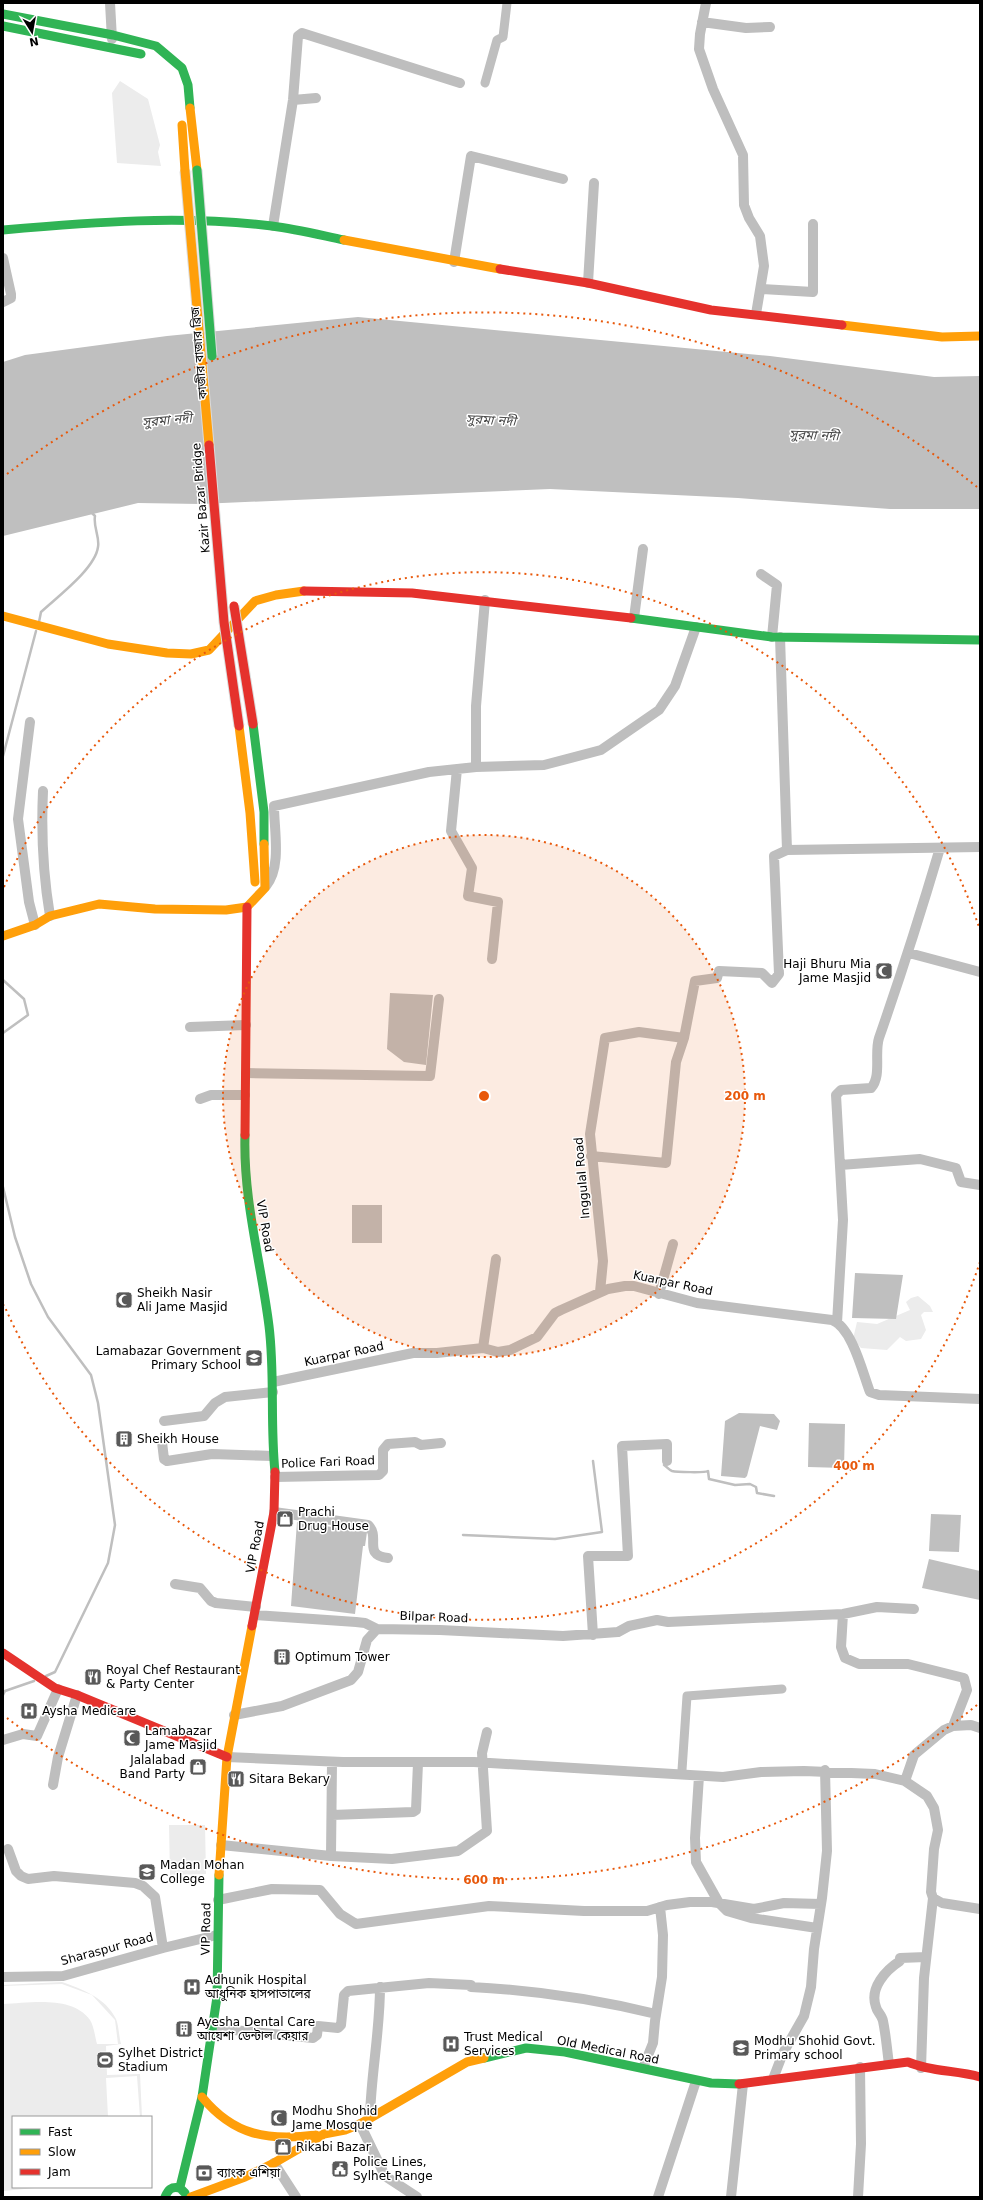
<svg xmlns="http://www.w3.org/2000/svg" width="983" height="2200" font-family="'DejaVu Sans','Noto Sans Bengali',sans-serif">
  <style>
    .green { fill: #ececec }
    .water { fill: #bfbfbf }
    .lines { fill: none; stroke-linecap: round; stroke-linejoin: round }
    .stream { stroke: #bfbfbf; stroke-width: 2.5 }
    .canal { stroke: #bfbfbf; stroke-width: 9 }
    .street { stroke: #bebebe; stroke-width: 10 }
    .fast { stroke: #30b455; stroke-width: 9 }
    .slow { stroke: #ff9f0a; stroke-width: 9 }
    .jam { stroke: #e5322d; stroke-width: 9 }
    .fast-bridge-casing { stroke: #dbdbdb; stroke-width: 11; stroke-linecap: butt }
    .slow-bridge-casing { stroke: #dbdbdb; stroke-width: 11; stroke-linecap: butt }
    .jam-bridge-casing { stroke: #dbdbdb; stroke-width: 11; stroke-linecap: butt }
    .fast-bridge { stroke: #30b455; stroke-width: 9 }
    .slow-bridge { stroke: #ff9f0a; stroke-width: 9 }
    .jam-bridge { stroke: #e5322d; stroke-width: 9 }
    .ring { fill: none; stroke: #e8590c; stroke-width: 2; stroke-dasharray: 2 4 }
    .labels { text-anchor: middle; dominant-baseline: central; stroke-width: 3; stroke-linejoin: round; paint-order: stroke }
    .street-label { font-size: 12px; fill: #000; stroke: #fff }
    .poi-label { font-size: 12px; fill: #000; stroke: #fff; text-anchor: start }
    .water-label { font-size: 13px; font-style: italic; fill: #444; stroke: #fff }
    .centre { fill: #e8590c; stroke: #fff; stroke-width: 2 }
    .ring-label { font-size: 12px; text-anchor: middle; font-weight: bold; fill: #e8590c; stroke: #fff; stroke-width: 3; stroke-linejoin: round; paint-order: stroke }
  </style>
  <rect width="100%" height="100%" fill="#fff"/>
  <path class="green" d="M 120,81 L 148,99 L 160,145 L 158,152 L 161,166 L 117,163 L 112,93 Z
    M 918,1296 L 930,1306 L 933,1312 L 924,1312 L 921,1315 L 926,1330 L 921,1339 L 906,1341 L 900,1337 L 887,1350 L 861,1348 L 853,1339 L 857,1322 L 877,1324 L 910,1310 L 906,1302 L 911,1298 Z
    M 169,1825 L 205,1825 L 206,1874 L 170,1875 Z
    M 62,1982 C 82,1989 106,1998 116,2019 C 119,2027 119,2037 121,2044 L 106,2046 L 107,2075 L 140,2074 L 142,2117 L 140,2117 L 137,2076 L 106,2078 L 108,2117 L 13,2117 L 13,2187 L 46,2187 L 3,2191 L 3,2004 C 30,2003 72,1995 90,2020 C 94,2026 95,2037 97,2044 L 118,2044 L 115,2020 L 92,1995 L 62,1984 L 3,1986 L 3,1985 Z"/>
  <path class="water" d="M 358,317 L 770,356 L 934,377 L 980,376 L 980,509 L 890,509 L 738,498 L 550,489 L 200,504 L 138,503 L 3,536 L 3,362 L 25,355 L 167,336 Z
    M 390,993 L 433,995 L 426,1065 L 404,1062 L 387,1049 Z
    M 352,1205 L 382,1205 L 382,1243 L 352,1243 Z
    M 855,1273 L 903,1275 L 896,1319 L 852,1318 Z
    M 739,1413 L 774,1414 L 780,1421 L 777,1430 L 760,1426 L 747,1476 L 745,1478 L 721,1476 L 725,1421 Z
    M 809,1423 L 845,1424 L 844,1468 L 808,1467 Z
    M 931,1514 L 961,1515 L 959,1552 L 929,1551 Z
    M 297,1522 L 367,1532 L 365,1546 L 363,1546 L 355,1614 L 291,1606 Z
    M 929,1559 L 980,1571 L 980,1600 L 922,1588 Z"/>
  <g class="lines">
    <path class="stream" d="M 39,622 L 41,612 C 57,597 95,569 98,547 C 100,537 93,527 95,516 L 90,511
      M 3,756 L 36,631
      M 3,980 L 24,999 L 28,1015 L 3,1033
      M 3,1187 L 15,1237 L 31,1284 L 48,1317 L 91,1375 L 98,1403 L 115,1525 L 108,1563 L 55,1672 L 46,1676
      M 664,1465 C 667,1467 669,1470 672,1471 C 676,1472 705,1473 708,1471 L 709,1479 L 735,1485 L 750,1484 L 756,1487 L 757,1493 L 774,1496
      M 463,1535 L 555,1539 L 602,1532 L 593,1461
      M 3,1695 L 5,1691 L 34,1681"/>
    <path class="canal" d="M 485,83 L 497,40 L 503,37 L 507,3
      M 682,1770 L 687,1696 L 782,1689"/>
    <path class="street" d="M 110,3 L 112,39
      M 706,3 L 700,34 L 699,49 L 713,89 L 743,155 L 744,205 L 749,218 L 760,236 L 764,266 L 756,314
      M 702,22 L 746,28 L 770,27
      M 293,100 L 316,98
      M 273,226 L 293,100 L 298,36 L 302,33 L 460,83
      M 3,258 L 11,294 L 11,298 L 3,302
      M 454,262 L 471,156 L 563,179
      M 588,283 L 594,183
      M 761,289 L 813,292 L 813,224
      M 761,574 L 777,585 L 772,637
      M 634,618 L 643,549
      M 780,637 L 787,850
      M 30,722 L 18,819 L 29,902 L 35,925
      M 476,767 L 476,706 L 485,600
      M 457,769 L 451,831 L 472,868 L 468,896 L 498,902 L 492,959
      M 43,791 C 41,834 43,874 50,916
      M 266,886 C 282,867 274,830 274,806 L 429,772 L 476,767 L 544,765 L 601,750 L 659,710 L 675,686 L 696,627
      M 909,953 L 980,972
      M 190,1027 L 246,1025
      M 246,1073 L 430,1076 L 439,999
      M 200,1099 L 211,1095 L 245,1095
      M 591,1156 L 666,1163 L 676,1062 L 684,1038 L 695,981 L 717,978 L 719,971 L 762,973 L 772,983 L 779,974 L 774,856 L 787,850 L 980,847
      M 840,1165 L 920,1159 L 956,1168 L 961,1182 L 980,1185
      M 600,1292 L 603,1261 L 590,1134 L 605,1038 L 639,1032 L 684,1038
      M 659,1294 L 673,1244
      M 837,1323 L 843,1220 L 836,1095 L 841,1090 L 871,1088 C 882,1076 874,1053 879,1038 C 901,975 921,912 940,848
      M 483,1348 L 496,1259
      M 273,1382 L 413,1353 L 437,1353 L 483,1348 L 498,1352 L 510,1350 L 537,1337 L 555,1313 L 561,1310 L 608,1289 L 625,1286 L 634,1286 L 697,1303 L 832,1320 C 852,1327 863,1374 870,1392 L 879,1395 L 980,1399
      M 164,1421 L 204,1416 L 215,1403 L 225,1397 L 273,1392
      M 162,1442 L 164,1459 L 167,1461 L 212,1454 L 273,1456
      M 275,1477 L 379,1475 L 383,1471 L 383,1450 L 388,1444 L 415,1442 L 421,1445 L 441,1443
      M 274,1512 L 368,1525 C 381,1537 362,1555 388,1558
      M 175,1584 L 200,1588 L 211,1601 L 216,1603 L 256,1607
      M 843,1614 L 841,1647 L 845,1658 L 859,1664 L 908,1664 L 964,1678 L 967,1690 L 953,1726
      M 255,1615 L 356,1622 L 365,1623 L 377,1629
      M 593,1635 L 588,1556 L 628,1556 L 622,1446 L 667,1444 L 667,1461
      M 234,1715 L 282,1706 L 351,1680 L 358,1672 L 367,1640 L 377,1629 L 440,1630 L 563,1636 L 618,1632 L 629,1626 L 657,1620 L 668,1622 L 843,1614 L 877,1607 L 914,1609
      M 3,1740 L 23,1734 L 37,1736 L 58,1689
      M 227,1757 L 343,1762 L 474,1762 L 723,1777 L 761,1772 L 804,1771 L 875,1774 L 905,1781 L 927,1796 L 934,1808 L 938,1830 L 934,1849 L 931,1892 L 933,1898 L 924,1978 L 921,2068
      M 699,1776 L 695,1838 L 696,1862 L 719,1903 L 727,1911 L 751,1918 L 817,1928
      M 905,1781 L 914,1755 L 944,1730 L 953,1726 L 971,1725 L 980,1728
      M 53,1785 L 58,1757 L 77,1695
      M 332,1815 L 413,1812 L 416,1810 L 418,1763
      M 221,1845 L 331,1856 L 392,1859 L 458,1851 L 487,1831 L 482,1753 L 487,1732
      M 8,1849 L 16,1871 L 21,1876 L 28,1879 L 54,1876 L 135,1883 L 143,1886 L 155,1897 L 163,1948
      M 331,1856 L 332,1762
      M 933,1898 L 942,1903 L 980,1909
      M 218,1900 L 272,1889 L 320,1890 L 340,1914 L 356,1924 L 489,1906 L 584,1911 L 647,1911 L 667,1905 L 690,1902 L 712,1902 L 754,1909 L 784,1903 L 821,1904
      M 3,1977 L 63,1976 L 163,1948 L 217,1935
      M 214,2028 L 313,2038 L 317,2035 L 318,2026 L 338,2028 L 341,2025 L 344,1995 L 348,1991 L 429,1983 L 471,1985 L 471,1987 C 533,1990 595,1999 656,2014
      M 889,2064 C 887,2050 886,2035 883,2021 C 882,2015 877,2012 876,2007 C 869,1988 886,1970 900,1961 L 900,1958 L 926,1957
      M 643,2068 L 653,2043 L 655,2021 L 662,1977 L 663,1935 L 660,1907
      M 773,2079 L 783,2053 L 804,2016 L 811,1987 L 814,1949 L 822,1898 L 827,1851 L 825,1770
      M 370,2117 C 371,2074 380,2031 380,1987
      M 360,2124 L 385,2176 L 417,2197
      M 274,2163 L 296,2197
      M 658,2197 L 696,2081
      M 731,2197 L 743,2084
      M 858,2197 L 861,2144 L 860,2067"/>
    <path class="fast" d="M 3,14 L 113,35 L 156,46 L 182,68 L 188,85 L 190,108
      M 3,26 L 141,54
      M 3,230 C 93,222 182,215 272,226 C 296,229 320,235 344,240
      M 631,618 L 772,637 L 980,640
      M 253,724 L 264,812 L 264,844
      M 245,1135 C 243,1200 261,1262 269,1326 C 275,1374 270,1423 275,1472
      M 484,2058 L 526,2048 L 565,2052 L 711,2083 L 739,2084
      M 180,2187 L 202,2097 L 217,1997 L 219,1875
      M 165,2197 C 168,2190 171,2186 180,2188 L 185,2193"/>
    <path class="slow" d="M 190,108 L 197,170
      M 182,125 L 185,171
      M 344,240 L 500,269
      M 842,325 L 942,337 L 980,336
      M 3,616 L 108,644 L 167,653 L 191,654 L 209,650 L 255,601 L 276,595 L 304,591
      M 239,726 L 250,813 L 255,882
      M 3,936 L 35,925 L 50,916 L 99,904 L 155,909 L 226,910 L 247,907 L 265,888 L 264,844
      M 219,1875 L 227,1757 L 252,1626
      M 202,2097 C 234,2136 268,2141 316,2135
      M 191,2197 L 245,2177 L 274,2163 L 324,2134 L 345,2130 L 360,2124 L 467,2062 L 484,2058"/>
    <path class="jam" d="M 500,269 L 588,283 L 711,310 L 842,325
      M 304,591 L 412,593 L 631,618
      M 245,1135 L 247,907
      M 252,1626 L 274,1512 L 275,1472
      M 3,1653 L 55,1688 L 77,1695 L 227,1757
      M 739,2084 L 908,2062 C 931,2072 956,2070 980,2077"/>
    <g class="fast-bridge-casing">
      <path id="fast-bridge" d="M 197,170 L 212,356"/>
    </g>
    <g class="slow-bridge-casing">
      <path id="slow-bridge" d="M 185,171 L 209,445"/>
    </g>
    <g class="jam-bridge-casing">
      <path id="jam-bridge" d="M 209,445 L 224,622 L 239,726
        M 234,606 L 253,724"/>
    </g>
    <use href="#fast-bridge" class="fast-bridge"/>
    <use href="#slow-bridge" class="slow-bridge"/>
    <use href="#jam-bridge" class="jam-bridge"/>
  </g>
  <circle cx="484" cy="1096" r="261" fill="#e8590c" fill-opacity=".12"/>
  <g class="ring">
    <circle cx="484" cy="1096" r="261"/>
    <path d="M980 1262A523 523 0 0 1 4 1305M4 887A523 523 0 0 1 980 930"/>
    <path d="M977 1705A784 784 0 0 1 7 1718M7 474A784 784 0 0 1 977 487"/>
  </g>
  <defs>
    <g id="mosque-square" transform="scale(0.9)"><rect x="-9" y="-9" width="18" height="18" rx="4" fill="#595959" stroke="#fff"/><path d="M3.5-4.9A6 6 0 1 0 3.5 4.9A5 5 0 1 1 3.5-4.9Z" fill="#fff"/></g>
    <g id="school-square" transform="scale(0.9)"><rect x="-9" y="-9" width="18" height="18" rx="4" fill="#595959" stroke="#fff"/><path d="M0-5L7-2L0 1L-7-2ZM-4 1L0 2.5L4 1V4Q0 6-4 4Z" fill="#fff"/></g>
    <g id="building-square" transform="scale(0.9)"><rect x="-9" y="-9" width="18" height="18" rx="4" fill="#595959" stroke="#fff"/><path d="M-4-6H4V6H1V3H-1V6H-4ZM-2.5-4.3h1.7v1.8h-1.7ZM.8-4.3h1.7v1.8H.8ZM-2.5-1h1.7V.8h-1.7ZM.8-1h1.7V.8H.8Z" fill="#fff"/></g>
    <g id="shop-square" transform="scale(0.9)"><rect x="-9" y="-9" width="18" height="18" rx="4" fill="#595959" stroke="#fff"/><path d="M-5-2.5h2.3a2.7 3.5 0 0 1 5.4 0H5L5.5 6h-11ZM-1.5-2.5h3a1.5 2.3 0 0 0-3 0Z" fill="#fff"/></g>
    <g id="restaurant-square" transform="scale(0.9)"><rect x="-9" y="-9" width="18" height="18" rx="4" fill="#595959" stroke="#fff"/><path d="M-5-6h1v4h1v-4h1v4h1v-4h1v5L-1.5 .5V6h-2V.5L-5-1ZM5-6V6H3V1.5H1.5Q1.5-4 5-6Z" fill="#fff"/></g>
    <g id="hospital-square" transform="scale(0.9)"><rect x="-9" y="-9" width="18" height="18" rx="4" fill="#595959" stroke="#fff"/><path d="M-5-5h3v3.5h4V-5h3V5h-3V1.5h-4V5h-3Z" fill="#fff"/></g>
    <g id="university-square" transform="scale(0.9)"><rect x="-9" y="-9" width="18" height="18" rx="4" fill="#595959" stroke="#fff"/><path d="M0-5L7-2L0 1L-7-2ZM-4 1L0 2.5L4 1V4Q0 6-4 4Z" fill="#fff"/></g>
    <g id="stadium-square" transform="scale(0.9)"><rect x="-9" y="-9" width="18" height="18" rx="4" fill="#595959" stroke="#fff"/><path d="M0-5a6.5 5 0 1 0 0 10a6.5 5 0 1 0 0-10ZM-3.5-1.8h7v3.6h-7Z" fill="#fff"/></g>
    <g id="civic-square" transform="scale(0.9)"><rect x="-9" y="-9" width="18" height="18" rx="4" fill="#595959" stroke="#fff"/><path d="M-.6-6.5H3V-4.5H.6V-3L4-1V1h2V6H-6V1h2V-1L-.6-3ZM-1.2 2.5V6h2.4V2.5Z" fill="#fff"/></g>
    <g id="bank-square" transform="scale(0.9)"><rect x="-9" y="-9" width="18" height="18" rx="4" fill="#595959" stroke="#fff"/><path d="M-6-4H6V4H-6ZM0-2.3a2.3 2.3 0 1 0 0 4.6a2.3 2.3 0 1 0 0-4.6Z" fill="#fff"/></g>
  </defs>
  <g fill-rule="evenodd">
    <use href="#mosque-square" x="884" y="971"/>
    <use href="#mosque-square" x="124" y="1300"/>
    <use href="#school-square" x="254" y="1358"/>
    <use href="#building-square" x="124" y="1439"/>
    <use href="#shop-square" x="285" y="1519"/>
    <use href="#building-square" x="282" y="1657"/>
    <use href="#restaurant-square" x="93" y="1677"/>
    <use href="#hospital-square" x="29" y="1711"/>
    <use href="#mosque-square" x="132" y="1738"/>
    <use href="#shop-square" x="198" y="1767"/>
    <use href="#restaurant-square" x="236" y="1779"/>
    <use href="#university-square" x="147" y="1872"/>
    <use href="#hospital-square" x="192" y="1987"/>
    <use href="#building-square" x="184" y="2029"/>
    <use href="#hospital-square" x="451" y="2044"/>
    <use href="#school-square" x="741" y="2048"/>
    <use href="#stadium-square" x="105" y="2060"/>
    <use href="#mosque-square" x="279" y="2118"/>
    <use href="#shop-square" x="283" y="2147"/>
    <use href="#civic-square" x="340" y="2169"/>
    <use href="#bank-square" x="204" y="2173"/>
  </g>
  <g class="labels">
    <g class="street-label">
      <text transform="translate(199 353) rotate(-95)">কাজীর বাজার ব্রিজ</text>
      <text transform="translate(201 498) rotate(-95)">Kazir Bazar Bridge</text>
      <text transform="translate(582 1178) rotate(-95)">Inggulal Road</text>
      <text transform="translate(265 1226) rotate(80)">VIP Road</text>
      <text transform="translate(673 1283) rotate(12)">Kuarpar Road</text>
      <text transform="translate(344 1354) rotate(-12)">Kuarpar Road</text>
      <text transform="translate(328 1462) rotate(-2)">Police Fari Road</text>
      <text transform="translate(255 1547) rotate(-79)">VIP Road</text>
      <text transform="translate(434 1617) rotate(2)">Bilpar Road</text>
      <text transform="translate(206 1929) rotate(-89)">VIP Road</text>
      <text transform="translate(107 1949) rotate(-15)">Sharaspur Road</text>
      <text transform="translate(608 2050) rotate(11)">Old Medical Road</text>
    </g>
    <g class="poi-label">
      <text x="871" y="964" text-anchor="end">Haji Bhuru Mia<tspan x="871" dy="14">Jame Masjid</tspan></text>
      <text x="137" y="1293">Sheikh Nasir<tspan x="137" dy="14">Ali Jame Masjid</tspan></text>
      <text x="241" y="1351" text-anchor="end">Lamabazar Government<tspan x="241" dy="14">Primary School</tspan></text>
      <text x="137" y="1439">Sheikh House</text>
      <text x="298" y="1512">Prachi<tspan x="298" dy="14">Drug House</tspan></text>
      <text x="295" y="1657">Optimum Tower</text>
      <text x="106" y="1670">Royal Chef Restaurant<tspan x="106" dy="14">&amp; Party Center</tspan></text>
      <text x="42" y="1711">Aysha Medicare</text>
      <text x="145" y="1731">Lamabazar<tspan x="145" dy="14">Jame Masjid</tspan></text>
      <text x="185" y="1760" text-anchor="end">Jalalabad<tspan x="185" dy="14">Band Party</tspan></text>
      <text x="249" y="1779">Sitara Bekary</text>
      <text x="160" y="1865">Madan Mohan<tspan x="160" dy="14">College</tspan></text>
      <text x="205" y="1980">Adhunik Hospital<tspan x="205" dy="14">আধুনিক হাসপাতালের</tspan></text>
      <text x="197" y="2022">Ayesha Dental Care<tspan x="197" dy="14">আয়েশা ডেন্টাল কেয়ার</tspan></text>
      <text x="464" y="2037">Trust Medical<tspan x="464" dy="14">Services</tspan></text>
      <text x="754" y="2041">Modhu Shohid Govt.<tspan x="754" dy="14">Primary school</tspan></text>
      <text x="118" y="2053">Sylhet District<tspan x="118" dy="14">Stadium</tspan></text>
      <text x="292" y="2111">Modhu Shohid<tspan x="292" dy="14">Jame Mosque</tspan></text>
      <text x="296" y="2147">Rikabi Bazar</text>
      <text x="353" y="2162">Police Lines,<tspan x="353" dy="14">Sylhet Range</tspan></text>
      <text x="217" y="2173">ব্যাংক এশিয়া</text>
    </g>
    <g class="water-label">
      <text transform="translate(167 420) rotate(-5)">সুরমা নদী</text>
      <text transform="translate(491 420) rotate(3)">সুরমা নদী</text>
      <text transform="translate(814 435) rotate(2)">সুরমা নদী</text>
    </g>
  </g>
  <circle cx="484" cy="1096" r="6" class="centre"/>
  <g class="ring-label">
    <text x="745" y="1100">200 m</text>
    <text x="854" y="1470">400 m</text>
    <text x="484" y="1884">600 m</text>
  </g>
  <rect width="983" height="2200" fill="none" stroke="#000000" stroke-width="8"/>
  <rect x="12" y="2116" width="140" height="72" fill="#ffffff" stroke="#999999"/>
  <rect x="20" y="2129" width="20" height="6" fill="#30b455" stroke="#999999"/>
  <text x="48" y="2136" font-size="12" fill="#000000">Fast</text>
  <rect x="20" y="2149" width="20" height="6" fill="#ff9f0a" stroke="#999999"/>
  <text x="48" y="2156" font-size="12" fill="#000000">Slow</text>
  <rect x="20" y="2169" width="20" height="6" fill="#e5322d" stroke="#999999"/>
  <text x="48" y="2176" font-size="12" fill="#000000">Jam</text>
  <g transform="translate(32 32) rotate(169)" stroke="#ffffff" stroke-width="3" paint-order="stroke">
  <path d="M0-3L7 15L0 10L-7 15Z" fill="#000000"/>
  <text y="-6" font-size="11" font-weight="bold" text-anchor="middle" fill="#000000">N</text>
  </g>
</svg>
